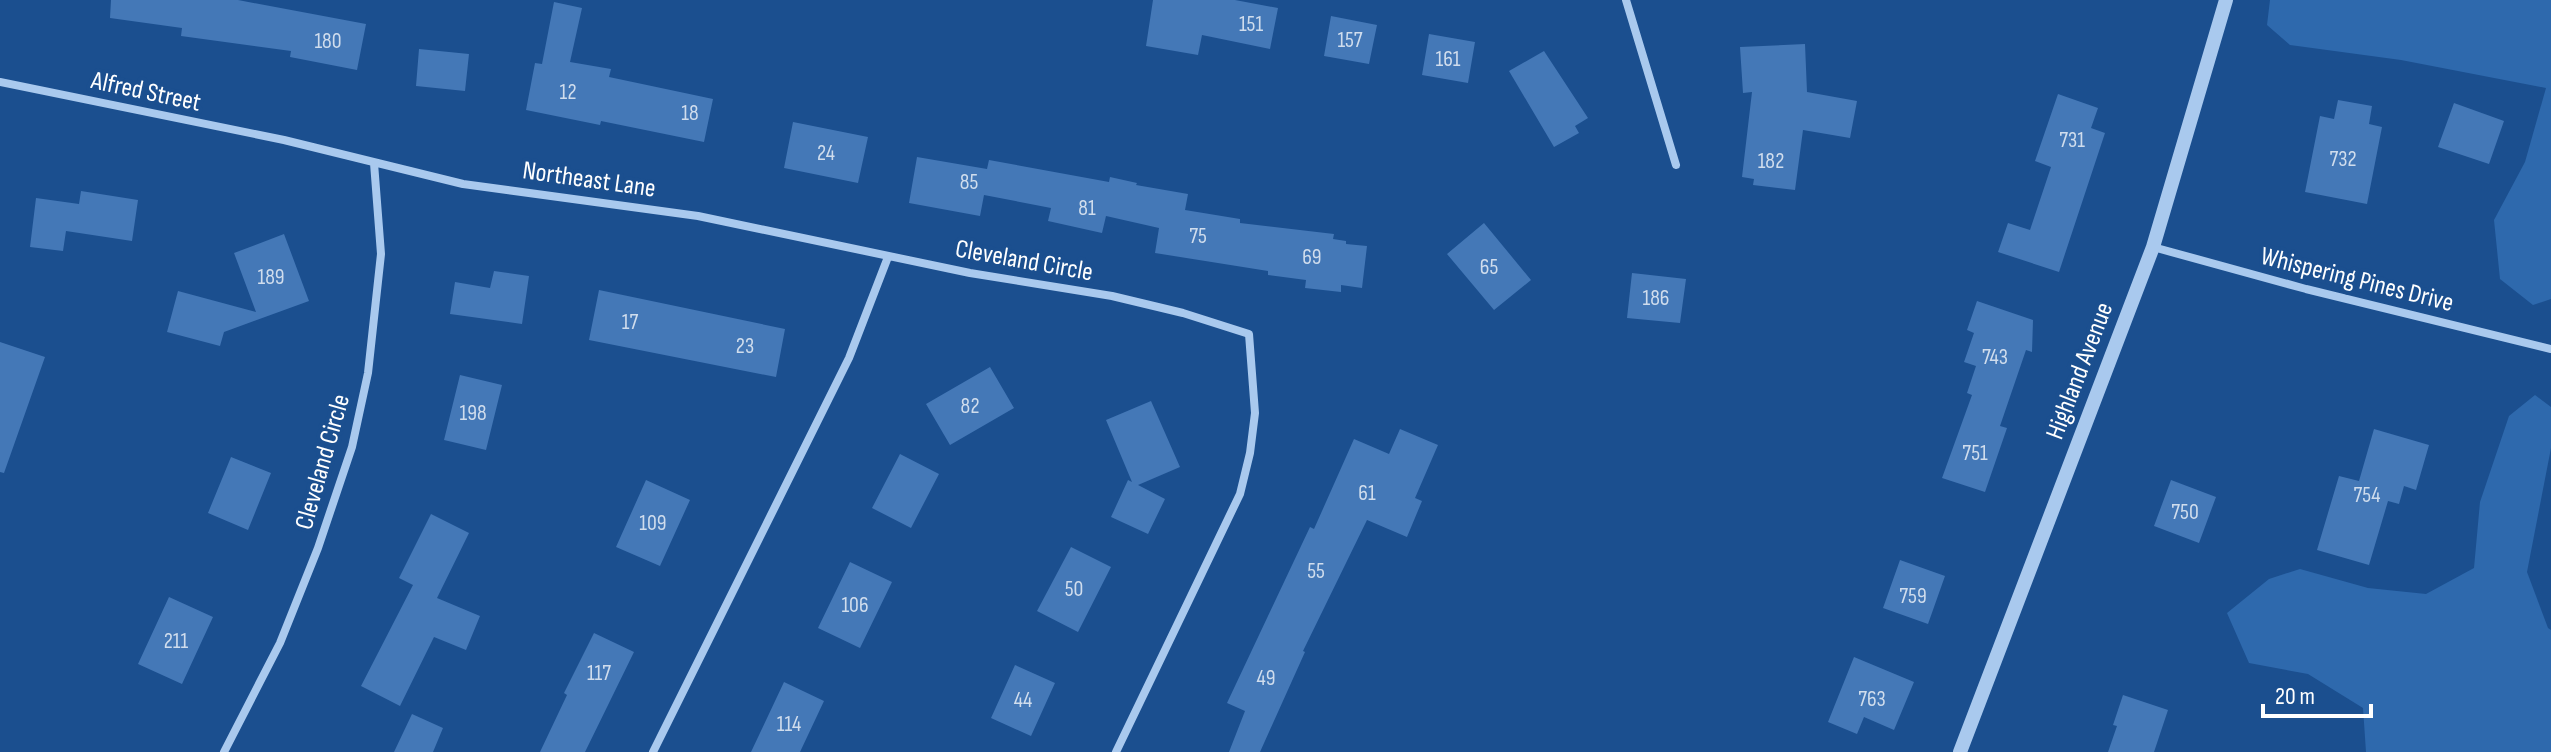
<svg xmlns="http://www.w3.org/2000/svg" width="2551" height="752" font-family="'Sofia Sans Condensed',sans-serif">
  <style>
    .green { fill: #2e69ad }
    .building { fill: #4478b7 }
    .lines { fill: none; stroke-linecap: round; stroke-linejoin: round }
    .minor { stroke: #a9c9ee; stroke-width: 8 }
    .tertiary { stroke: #a9c9ee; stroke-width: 14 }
    .labels { text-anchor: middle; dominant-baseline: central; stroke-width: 8; stroke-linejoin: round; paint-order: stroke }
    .number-label { font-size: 22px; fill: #d0dded }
    .street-label { font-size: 26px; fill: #fff; stroke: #1b4f8f }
  </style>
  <rect width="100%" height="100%" fill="#1b4f8f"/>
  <path class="green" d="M 2270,0 L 2551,0 L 2551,299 L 2533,305 L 2500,279 L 2494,220 L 2525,162 L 2546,88 L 2401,60 L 2290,45 L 2267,25 Z
    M 2535,395 L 2551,407 L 2551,448 L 2527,572 L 2548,628 L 2551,630 L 2551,752 L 2366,752 L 2363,708 L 2308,674 L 2249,663 L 2227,613 L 2269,579 L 2300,569 L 2368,588 L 2426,594 L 2474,568 L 2480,502 L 2509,416 Z"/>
  <path class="building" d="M 111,0 L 238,0 L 366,24 L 357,70 L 290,57 L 291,51 L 181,36 L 182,28 L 110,18 Z
    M 1153,0 L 1235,0 L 1278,8 L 1270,49 L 1202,35 L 1198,55 L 1146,46 Z
    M 554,2 L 582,8 L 570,62 L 611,69 L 609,77 L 713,99 L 704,142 L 601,121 L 600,125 L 526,110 L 535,63 L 542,64 Z
    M 1331,16 L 1377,25 L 1369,64 L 1324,56 Z
    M 1429,34 L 1475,42 L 1468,83 L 1422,75 Z
    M 1805,44 L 1807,92 L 1857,101 L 1850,138 L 1803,130 L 1795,190 L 1753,185 L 1754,179 L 1742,177 L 1752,92 L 1743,93 L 1740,47 Z
    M 419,49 L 469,54 L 465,91 L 416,86 Z
    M 1544,51 L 1588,118 L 1575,126 L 1579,133 L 1554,147 L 1509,71 Z
    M 2058,94 L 2098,108 L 2091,128 L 2105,133 L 2059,272 L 1998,252 L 2008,223 L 2030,230 L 2051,167 L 2035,161 Z
    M 2338,100 L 2372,106 L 2369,124 L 2382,127 L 2367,204 L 2305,192 L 2320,116 L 2334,119 Z
    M 2454,103 L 2504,121 L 2489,164 L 2438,147 Z
    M 793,122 L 868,137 L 858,183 L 784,168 Z
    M 917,157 L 987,169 L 989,160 L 1109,182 L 1110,177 L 1137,183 L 1136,185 L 1188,194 L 1185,210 L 1240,219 L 1240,223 L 1334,234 L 1333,239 L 1346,241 L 1346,244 L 1367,246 L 1362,288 L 1341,285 L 1341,292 L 1305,288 L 1306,280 L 1268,275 L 1268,271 L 1155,253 L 1159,228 L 1106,216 L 1102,233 L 1048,221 L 1051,208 L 984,195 L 980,216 L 909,203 Z
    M 81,191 L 138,200 L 132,241 L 66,231 L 63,251 L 30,247 L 36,198 L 79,204 Z
    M 1484,223 L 1531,280 L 1494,310 L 1447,254 Z
    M 284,234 L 309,301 L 224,332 L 220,346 L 167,332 L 178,291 L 256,312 L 234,253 Z
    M 494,271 L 529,276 L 522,324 L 450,314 L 455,282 L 490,288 Z
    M 1632,273 L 1686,279 L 1680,323 L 1627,318 Z
    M 599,290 L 785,329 L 776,377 L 589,340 Z
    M 1977,301 L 2033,320 L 2032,352 L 2026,350 L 2000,426 L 2007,428 L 1985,492 L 1942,478 L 1972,395 L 1967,393 L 1976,366 L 1964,362 L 1974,333 L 1967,330 Z
    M 0,342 L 45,357 L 4,473 L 0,472 Z
    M 990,367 L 1014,408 L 950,445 L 926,404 Z
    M 460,375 L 502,385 L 486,450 L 444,440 Z
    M 1151,401 L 1180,467 L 1138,485 L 1165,499 L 1148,534 L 1111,517 L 1128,480 L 1132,482 L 1106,420 Z
    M 1400,429 L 1438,445 L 1415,498 L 1422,501 L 1407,537 L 1367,520 L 1303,651 L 1305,652 L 1260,752 L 1229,752 L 1245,711 L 1227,703 L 1310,527 L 1314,529 L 1354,439 L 1389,454 Z
    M 2374,429 L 2429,445 L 2416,490 L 2404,486 L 2399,504 L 2388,501 L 2369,565 L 2317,550 L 2339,476 L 2359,481 Z
    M 900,454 L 939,474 L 911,528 L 872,508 Z
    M 231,457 L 271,473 L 248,530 L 208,513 Z
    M 646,480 L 690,500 L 660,566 L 616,547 Z
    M 2171,480 L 2216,497 L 2199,543 L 2154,526 Z
    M 431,514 L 469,533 L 437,598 L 480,616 L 466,650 L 434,637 L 400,706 L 361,686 L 413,585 L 399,578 Z
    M 1071,547 L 1111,567 L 1078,632 L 1037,611 Z
    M 1900,560 L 1945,576 L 1928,624 L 1883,608 Z
    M 850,562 L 892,582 L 860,648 L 818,628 Z
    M 169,597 L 213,617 L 182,684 L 138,664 Z
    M 594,633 L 634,652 L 585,752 L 540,752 L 567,695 L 564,693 Z
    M 1854,657 L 1914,682 L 1894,730 L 1864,717 L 1857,734 L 1828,722 Z
    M 1015,665 L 1055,683 L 1031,736 L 991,718 Z
    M 784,682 L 824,701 L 800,752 L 751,752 Z
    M 2123,695 L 2168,710 L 2154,752 L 2108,752 L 2117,726 L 2113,725 Z
    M 412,714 L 443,728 L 433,752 L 394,752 Z"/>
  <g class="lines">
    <path class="minor" d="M 1626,0 L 1676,165
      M 0,82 L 284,140 L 463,184 L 698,216 L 970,273 L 1112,296 L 1183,313 L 1249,334 L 1255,413 L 1250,453 L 1240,494 L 1116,752
      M 2153,247 L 2306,289 L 2551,349
      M 224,752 L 280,643 L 318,548 L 352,447 L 368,373 L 381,254 L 374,163
      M 653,752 L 849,358 L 888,257"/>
    <path class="tertiary" d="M 1960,752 L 2153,247 L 2226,0"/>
  </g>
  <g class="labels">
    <g class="number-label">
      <text x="1251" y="24">151</text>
      <text x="1350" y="40">157</text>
      <text x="328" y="41">180</text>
      <text x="1448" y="59">161</text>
      <text x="568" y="92">12</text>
      <text x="690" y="113">18</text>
      <text x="2072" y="140">731</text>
      <text x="826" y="153">24</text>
      <text x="2343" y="159">732</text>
      <text x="1771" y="161">182</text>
      <text x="969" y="182">85</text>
      <text x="1087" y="208">81</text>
      <text x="1198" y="236">75</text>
      <text x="1312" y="257">69</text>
      <text x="1489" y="267">65</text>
      <text x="271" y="277">189</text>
      <text x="1656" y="298">186</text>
      <text x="630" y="322">17</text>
      <text x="745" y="346">23</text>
      <text x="1995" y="357">743</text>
      <text x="970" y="406">82</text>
      <text x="473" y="413">198</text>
      <text x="1975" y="453">751</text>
      <text x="1367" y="493">61</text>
      <text x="2367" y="495">754</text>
      <text x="2185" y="512">750</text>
      <text x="653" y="523">109</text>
      <text x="1316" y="571">55</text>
      <text x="1074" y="589">50</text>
      <text x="1913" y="596">759</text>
      <text x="855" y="605">106</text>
      <text x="176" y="641">211</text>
      <text x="599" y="673">117</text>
      <text x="1266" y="678">49</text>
      <text x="1872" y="699">763</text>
      <text x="1023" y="700">44</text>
      <text x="789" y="724">114</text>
    </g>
    <g class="street-label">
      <text transform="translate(146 92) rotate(12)">Alfred Street</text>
      <text transform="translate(589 180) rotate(8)">Northeast Lane</text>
      <text transform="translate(1024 261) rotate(10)">Cleveland Circle</text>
      <text transform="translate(2357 280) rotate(14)">Whispering Pines Drive</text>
      <text transform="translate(2080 371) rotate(-69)">Highland Avenue</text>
      <text transform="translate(323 462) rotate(-74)">Cleveland Circle</text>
    </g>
  </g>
  <path d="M2263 704v12h108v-12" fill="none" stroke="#ffffff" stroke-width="4"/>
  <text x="2275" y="704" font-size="24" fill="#ffffff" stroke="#1b4f8f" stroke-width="6" paint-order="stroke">20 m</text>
</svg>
